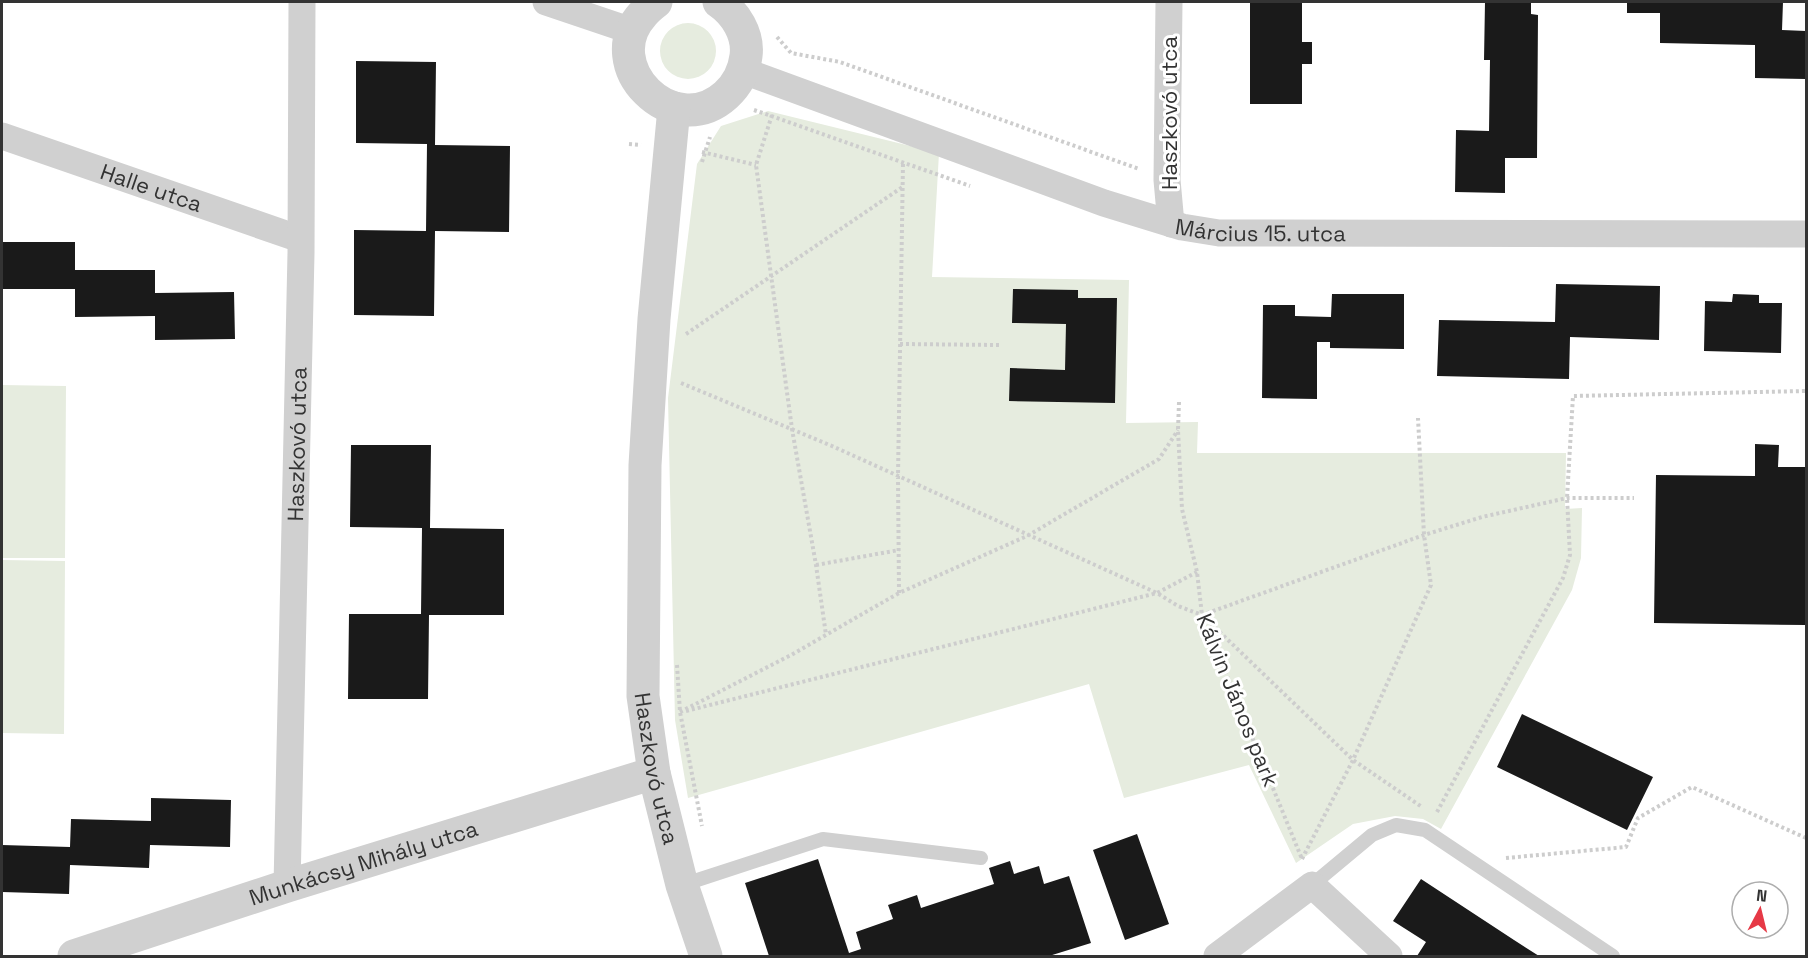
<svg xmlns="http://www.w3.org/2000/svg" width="1808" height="958" font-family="'Space Grotesk',sans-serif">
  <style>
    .green { fill: #e6ecdf }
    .building { fill: #1a1a1a }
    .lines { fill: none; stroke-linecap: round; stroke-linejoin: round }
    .path { stroke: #cdcdcd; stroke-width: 4; stroke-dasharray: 3 3; stroke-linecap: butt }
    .service { stroke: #d0d0d0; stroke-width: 14 }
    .minor { stroke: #d0d0d0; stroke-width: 27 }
    .tertiary { stroke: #d0d0d0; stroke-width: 33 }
    .labels { text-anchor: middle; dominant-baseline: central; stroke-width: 6; stroke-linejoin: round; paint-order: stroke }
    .street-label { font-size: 22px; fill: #333; stroke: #fff }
  </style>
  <rect width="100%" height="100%" fill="#fff"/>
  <path class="green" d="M660 51a28 28 0 1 1 56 0a28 28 0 1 1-56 0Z
    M 768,111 L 939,153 L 932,277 L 1129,280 L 1126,423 L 1198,422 L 1197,453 L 1566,453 L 1565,509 L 1582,508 L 1581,558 L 1572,590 L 1441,829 L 1423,819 L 1395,816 L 1353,824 L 1296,863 L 1249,765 L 1124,798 L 1089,684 L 688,798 L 675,720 L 668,398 L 697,164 L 721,126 Z
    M 2,385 L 66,386 L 65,558 L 2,558 Z
    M 2,560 L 65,561 L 64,734 L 2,733 Z"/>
  <path class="building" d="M 1250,2 L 1302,2 L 1302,42 L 1312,42 L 1312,64 L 1302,64 L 1302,104 L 1250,104 Z
    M 1485,2 L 1531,2 L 1531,14 L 1538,15 L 1537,158 L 1505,158 L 1505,193 L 1455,192 L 1456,130 L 1489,131 L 1490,60 L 1484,60 Z
    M 1627,2 L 1783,2 L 1782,30 L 1806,31 L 1806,79 L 1755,78 L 1755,45 L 1660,43 L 1660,13 L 1627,13 Z
    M 356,61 L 436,62 L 435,145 L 510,146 L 509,232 L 435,231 L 434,316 L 354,315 L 354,230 L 426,231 L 427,144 L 356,143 Z
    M 2,242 L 75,242 L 75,270 L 155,270 L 155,293 L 234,292 L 235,339 L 155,340 L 155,316 L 75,317 L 75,289 L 2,289 Z
    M 1556,284 L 1660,286 L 1659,340 L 1570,337 L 1569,379 L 1437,376 L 1439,320 L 1555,322 Z
    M 1013,289 L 1078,290 L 1078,298 L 1117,298 L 1115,403 L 1009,401 L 1010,368 L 1065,370 L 1066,324 L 1012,323 Z
    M 1332,294 L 1404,294 L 1404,349 L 1330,348 L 1330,342 L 1317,342 L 1317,399 L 1262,398 L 1263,305 L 1295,305 L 1295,316 L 1331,317 Z
    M 1733,294 L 1759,295 L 1759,303 L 1782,303 L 1781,353 L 1704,351 L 1705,301 L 1732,302 Z
    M 1755,444 L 1779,445 L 1778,467 L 1806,467 L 1806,625 L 1654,623 L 1656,475 L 1755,476 Z
    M 351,445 L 431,445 L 430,528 L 504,529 L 504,615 L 429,615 L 428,699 L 348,699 L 349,614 L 421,614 L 422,528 L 350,527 Z
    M 1522,714 L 1653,777 L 1627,830 L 1497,767 Z
    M 151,798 L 231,800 L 230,847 L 150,845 L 149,868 L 70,865 L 69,894 L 2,892 L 2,845 L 70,847 L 71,819 L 151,821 Z
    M 1137,834 L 1169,924 L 1125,940 L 1093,850 Z
    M 818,859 L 849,953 L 861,949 L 856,932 L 893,919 L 888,905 L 917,895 L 921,908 L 994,884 L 989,868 L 1010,861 L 1014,874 L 1039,866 L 1044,884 L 1069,876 L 1091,943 L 1049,956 L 769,956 L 745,883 Z
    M 1421,879 L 1514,940 L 1539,956 L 1417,956 L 1426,942 L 1393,921 Z"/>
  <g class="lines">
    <path class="path" d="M 777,37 L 791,53 L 840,62 L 1139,169
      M 754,110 L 970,186
      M 772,115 L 756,165 L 792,429 L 816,565 L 826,635
      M 629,144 L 641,145
      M 702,152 L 756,165
      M 702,162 L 710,137
      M 686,334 L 904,186
      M 900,344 L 999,345
      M 681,383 L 832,446 L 1157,593 L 1178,606 L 1202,615 L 1424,535 L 1482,517 L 1567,498 L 1634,498
      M 1179,402 L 1178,430 L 1182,509 L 1197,572 L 1202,615 L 1302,859
      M 816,565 L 899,550
      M 899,593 L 898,476 L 903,163
      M 1202,615 L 1353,760 L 1422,807
      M 677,665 L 680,712 L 702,826
      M 686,711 L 1157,593 L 1197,572
      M 680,712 L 791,655 L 899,593 L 1027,536 L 1159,459 L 1178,430
      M 1437,812 L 1563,578 L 1570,555 L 1567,498 L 1573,396 L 1806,391
      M 1506,858 L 1626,847 L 1638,818 L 1692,787 L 1806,838
      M 1302,859 L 1353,760 L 1431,585 L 1424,535 L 1418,418"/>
    <path class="service" d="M 682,885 L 823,839 L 981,858
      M 1312,885 L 1372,835 L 1396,825 L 1425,830 L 1613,956"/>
    <g class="minor">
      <path d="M 546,2 L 632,31"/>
      <path d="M 1169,2 L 1167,180 L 1171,224"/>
      <path id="s1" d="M 744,71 L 1104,203 L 1182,227 L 1219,233 L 1806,234"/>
      <path id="s2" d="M 2,136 L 300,239"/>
      <path id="s3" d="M 287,886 L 301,253 L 302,2"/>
      <path d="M 1217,956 L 1312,885 L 1389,956"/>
    </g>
    <g class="tertiary">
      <path d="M 656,2 C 652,5 647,9 643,14 C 596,65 673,143 726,95 C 738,84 744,72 746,56 C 749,34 735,13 719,2"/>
      <path id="s4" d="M 674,108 L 654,319 L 645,465 L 643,696 L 654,773 L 682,885 L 706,956"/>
      <path id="s5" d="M 74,956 L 287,886 L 654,773"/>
    </g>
  </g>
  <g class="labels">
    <g class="street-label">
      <text transform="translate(1169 113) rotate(-90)">Haszkovó utca</text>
      <text stroke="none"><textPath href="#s2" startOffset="158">Halle utca</textPath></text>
      <text stroke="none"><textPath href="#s1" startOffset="544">Március 15. utca</textPath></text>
      <text stroke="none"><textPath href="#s3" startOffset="442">Haszkovó utca</textPath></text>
      <text transform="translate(1238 700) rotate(68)">Kálvin János park</text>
      <text stroke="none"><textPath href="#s4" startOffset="663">Haszkovó utca</textPath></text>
      <text stroke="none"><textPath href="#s5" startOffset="304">Munkácsy Mihály utca</textPath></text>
    </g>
  </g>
  <rect width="1808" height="958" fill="none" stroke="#333333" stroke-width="6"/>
  <g transform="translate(1760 910) rotate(7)"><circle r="28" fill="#ffffff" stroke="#adadad" stroke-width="1.5"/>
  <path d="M0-4.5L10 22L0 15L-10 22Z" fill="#e63946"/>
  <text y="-9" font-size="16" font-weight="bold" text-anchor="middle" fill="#333333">N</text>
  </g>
</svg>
